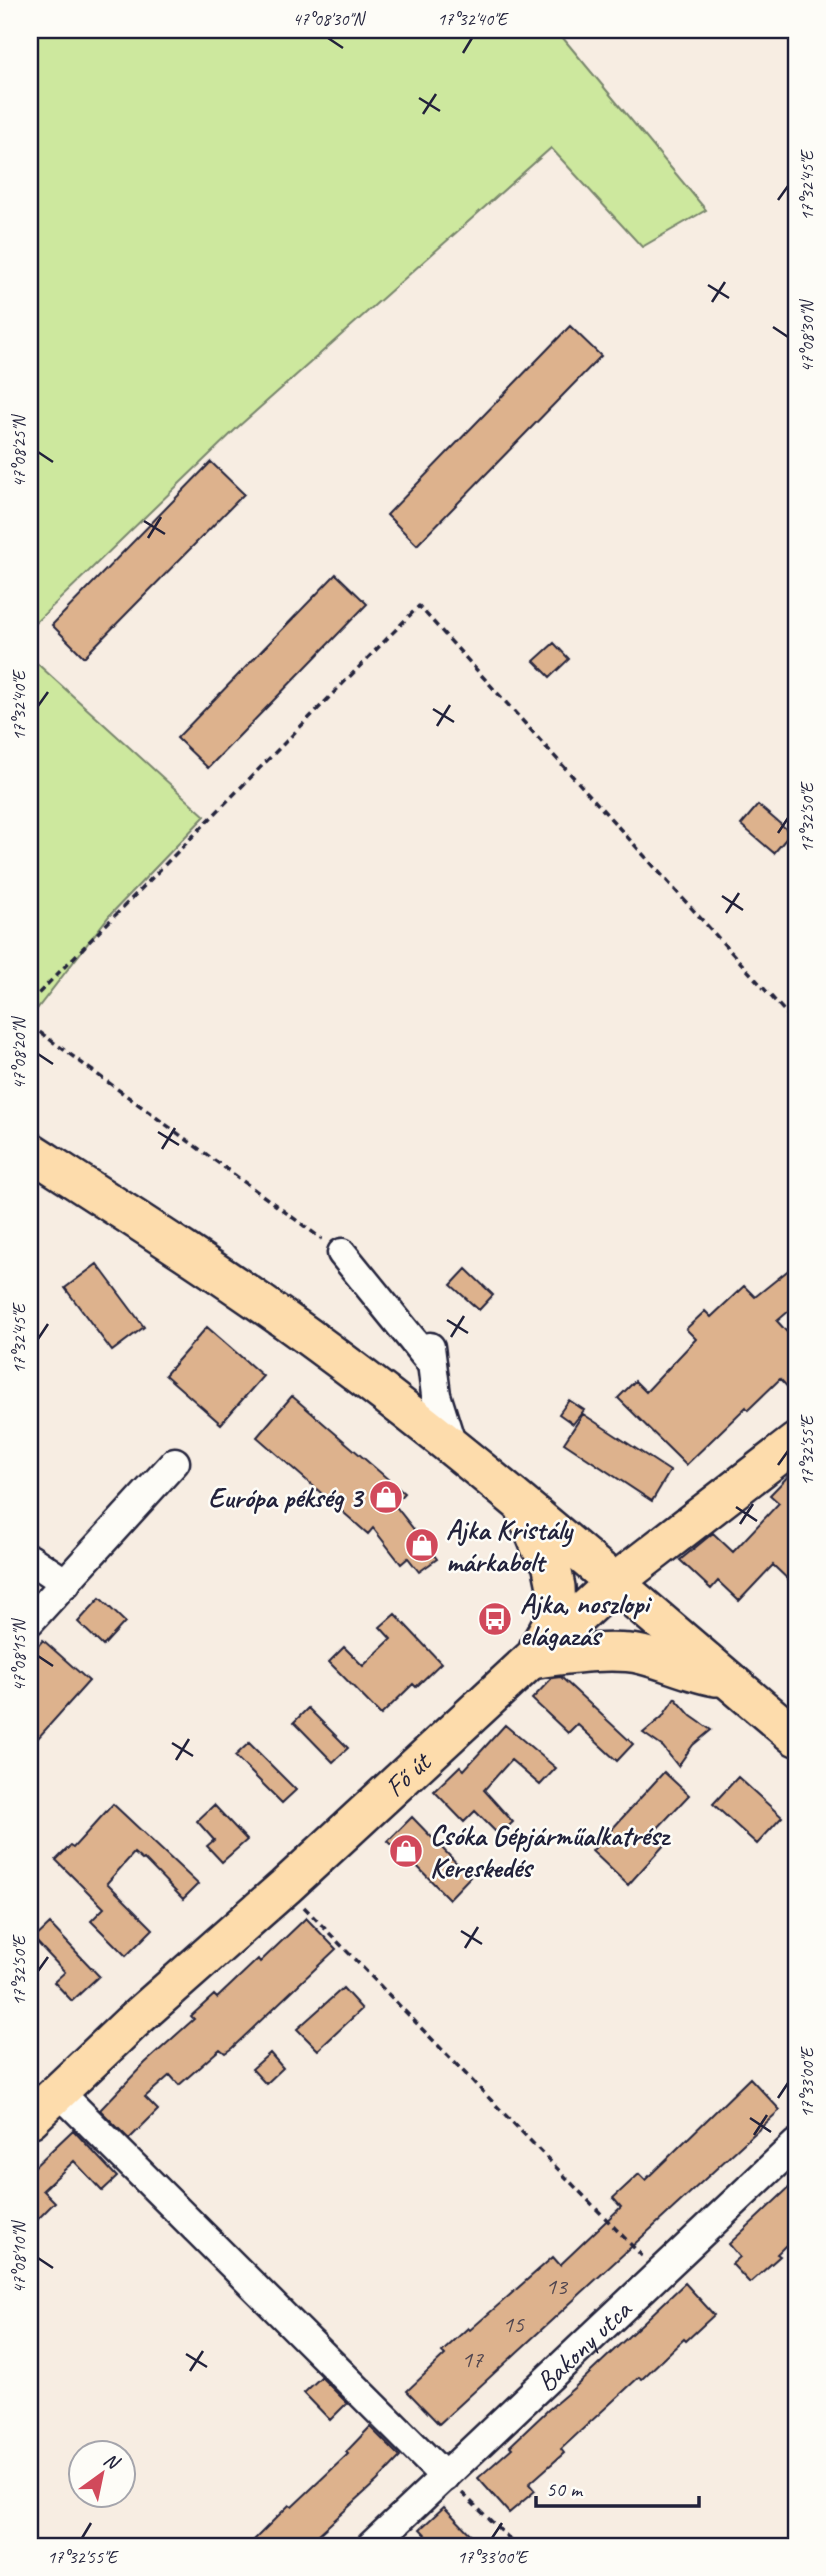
<svg xmlns="http://www.w3.org/2000/svg" width="826" height="2576" font-family="Caveat,sans-serif">
  <style>
    .green { fill: #cde89e; stroke: #78856c; stroke-width: 2 }
    .building { fill: #ddb28d; stroke: #22223b; stroke-width: 2 }
    .lines { fill: none; stroke-linecap: round; stroke-linejoin: round }
    .minor-casing { stroke: #22223b; stroke-width: 33 }
    .major-casing { stroke: #22223b; stroke-width: 42 }
    .path { stroke: #22223b; stroke-width: 3.5; stroke-dasharray: 7 5; stroke-linecap: butt }
    .minor { stroke: #fdfcf7; stroke-width: 28 }
    .major { stroke: #fddcac; stroke-width: 37 }
    .ticks { fill: none; stroke: #22223b; stroke-width: 2.5 }
    .labels { text-anchor: middle; dominant-baseline: central; stroke-width: 5; stroke-linejoin: round; paint-order: stroke }
    .number-label { font-size: 24px; fill: #514650 }
    .poi-label { font-size: 28px; font-weight: bold; fill: #22223b; stroke: #fdfcf7; text-anchor: start }
    .street-label { font-size: 28px; fill: #22223b; stroke: #fdfcf7 }
    .neatline { fill: none; stroke: #22223b; stroke-width: 2.5 }
    .ticks-label { font-size: 18px; text-anchor: middle; fill: #22223b }
  </style>
  <rect width="100%" height="100%" fill="#f7ede2"/>
  <filter id="ink" filterUnits="userSpaceOnUse"><feTurbulence type="fractalNoise" baseFrequency=".0143" numOctaves="2"/><feDisplacementMap in="SourceGraphic" scale="14" xChannelSelector="R" yChannelSelector="G"/><feConvolveMatrix kernelMatrix="1 2 1 2 8 2 1 2 1" color-interpolation-filters="sRGB"/></filter>
  <g filter="url(#ink)">
    <path class="green" d="M 30,30 L 572,30 L 563,38 L 706,210 L 642,247 L 551,148 L 238,427 L 30,628 Z
      M 30,657 L 205,816 L 109,916 L 30,1018 Z"/>
    <path class="building" d="M 570,326 L 601,356 L 417,545 L 387,515 Z
      M 211,462 L 244,494 L 84,657 L 52,625 Z
      M 336,574 L 367,604 L 208,768 L 177,738 Z
      M 554,643 L 569,659 L 550,677 L 534,661 Z
      M 758,805 L 791,833 L 774,853 L 741,825 Z
      M 97,1264 L 144,1327 L 112,1351 L 65,1288 Z
      M 796,1264 L 796,1305 L 777,1321 L 796,1342 L 796,1396 L 780,1379 L 748,1410 L 746,1407 L 686,1465 L 618,1398 L 635,1381 L 646,1392 L 696,1339 L 686,1329 L 705,1311 L 711,1317 L 744,1286 L 755,1297 Z
      M 466,1269 L 493,1295 L 479,1310 L 451,1285 Z
      M 207,1327 L 263,1376 L 221,1424 L 165,1375 Z
      M 292,1396 L 404,1493 L 394,1504 L 437,1559 L 419,1572 L 408,1558 L 401,1564 L 373,1528 L 368,1534 L 257,1437 Z
      M 569,1400 L 584,1410 L 573,1424 L 559,1414 Z
      M 583,1414 L 670,1471 L 652,1501 L 564,1443 Z
      M 796,1468 L 796,1587 L 773,1565 L 739,1601 L 718,1581 L 711,1589 L 680,1560 L 713,1533 L 733,1552 L 779,1503 L 770,1495 Z
      M 100,1598 L 125,1622 L 103,1646 L 78,1622 Z
      M 395,1614 L 441,1663 L 416,1687 L 413,1684 L 381,1715 L 329,1662 L 344,1647 L 363,1666 L 391,1639 L 380,1627 Z
      M 43,1640 L 89,1681 L 30,1747 L 30,1655 Z
      M 561,1677 L 633,1744 L 617,1761 L 577,1724 L 568,1733 L 532,1699 L 552,1678 Z
      M 675,1698 L 691,1716 L 711,1730 L 693,1745 L 678,1766 L 663,1747 L 643,1733 L 662,1717 Z
      M 308,1708 L 348,1748 L 333,1762 L 294,1722 Z
      M 505,1725 L 556,1768 L 540,1785 L 511,1760 L 484,1790 L 513,1822 L 499,1835 L 475,1811 L 464,1822 L 434,1791 L 460,1766 L 464,1770 Z
      M 249,1743 L 296,1790 L 282,1803 L 235,1756 Z
      M 664,1772 L 689,1795 L 654,1832 L 666,1843 L 628,1885 L 592,1851 Z
      M 738,1777 L 782,1817 L 757,1844 L 713,1804 Z
      M 113,1804 L 198,1884 L 183,1899 L 144,1859 L 142,1860 L 134,1853 L 107,1883 L 153,1929 L 126,1956 L 91,1921 L 104,1908 L 56,1860 L 70,1846 L 73,1848 Z
      M 214,1805 L 247,1840 L 222,1862 L 207,1846 L 214,1840 L 197,1821 Z
      M 412,1817 L 470,1877 L 449,1899 L 409,1858 L 407,1860 L 388,1841 Z
      M 306,1918 L 336,1949 L 232,2048 L 225,2053 L 220,2049 L 179,2085 L 170,2075 L 145,2097 L 158,2110 L 129,2139 L 100,2110 L 145,2063 L 194,2019 L 191,2016 L 214,1995 L 217,1998 L 258,1959 L 260,1962 Z
      M 50,1924 L 99,1976 L 72,2001 L 54,1982 L 65,1972 L 34,1939 Z
      M 343,1988 L 362,2009 L 318,2050 L 297,2029 Z
      M 270,2053 L 283,2068 L 266,2084 L 252,2069 Z
      M 750,2078 L 780,2110 L 439,2424 L 407,2391 L 445,2355 L 442,2352 L 468,2328 L 470,2330 L 553,2257 L 560,2265 L 621,2207 L 613,2198 L 639,2174 L 645,2180 Z
      M 73,2130 L 117,2177 L 102,2191 L 74,2161 L 43,2190 L 55,2202 L 30,2227 L 30,2171 Z
      M 796,2181 L 796,2235 L 777,2254 L 780,2256 L 750,2283 L 732,2264 L 740,2257 L 729,2244 Z
      M 685,2283 L 714,2315 L 686,2341 L 684,2339 L 642,2379 L 639,2377 L 561,2449 L 564,2453 L 529,2484 L 535,2491 L 509,2513 L 478,2478 L 512,2448 L 510,2446 L 548,2410 L 574,2388 Z
      M 321,2377 L 347,2403 L 330,2420 L 304,2393 Z
      M 370,2427 L 400,2457 L 377,2481 L 306,2546 L 248,2546 L 289,2505 L 292,2507 L 348,2454 L 346,2452 Z
      M 444,2507 L 482,2546 L 436,2546 L 420,2529 Z"/>
    <g class="lines">
      <g class="minor-casing">
        <g id="minor">
          <path d="M 342,1253 L 432,1364"/>
          <path d="M 430,1347 L 436,1395 L 453,1449"/>
          <path d="M 30,1559 L 66,1583"/>
          <path d="M 30,1621 L 175,1462"/>
          <path d="M 58,2091 L 445,2477"/>
          <path id="s1" d="M 371,2546 L 796,2144"/>
        </g>
      </g>
      <g class="major-casing">
        <g id="major">
          <path d="M 30,1151 C 128,1214 227,1277 321,1346 C 486,1467 639,1605 796,1737"/>
          <path d="M 526,1513 L 540,1547 L 551,1563 L 556,1587 L 557,1613 L 539,1646"/>
          <path d="M 532,1660 C 563,1655 612,1648 642,1655 C 667,1661 691,1673 716,1677"/>
          <path id="s2" d="M 30,2119 L 131,2023 L 285,1887 L 615,1582 L 796,1442"/>
        </g>
      </g>
      <path class="path" d="M 30,1002 L 419,606 L 796,1024
        M 30,1025 L 322,1239
        M 304,1907 L 642,2256
        M 462,2493 L 517,2546"/>
      <use href="#minor" class="minor"/>
      <use href="#major" class="major"/>
    </g>
  </g>
  <path class="ticks" d="M 328,38 L 343,48M 463,53 L 472,38M 419,98 L 440,111M 423,114 L 436,94M 778,200 L 788,186M 708,285 L 729,298M 712,302 L 725,282M 773,327 L 788,337M 38,452 L 53,462M 144,521 L 165,534M 148,538 L 161,517M 38,706 L 48,692M 433,709 L 454,722M 437,726 L 450,705M 778,833 L 788,818M 722,896 L 743,910M 726,913 L 739,893M 38,1054 L 53,1064M 158,1132 L 179,1145M 162,1149 L 175,1128M 447,1320 L 468,1333M 451,1337 L 464,1316M 38,1339 L 48,1324M 778,1465 L 788,1451M 736,1507 L 757,1521M 740,1524 L 753,1504M 38,1656 L 53,1666M 172,1743 L 193,1756M 176,1760 L 189,1739M 461,1931 L 482,1944M 465,1948 L 478,1927M 38,1971 L 48,1957M 778,2098 L 788,2083M 750,2118 L 771,2132M 754,2135 L 767,2115M 38,2258 L 53,2268M 186,2354 L 207,2367M 190,2371 L 203,2351M 82,2538 L 91,2523M 492,2538 L 502,2523"/>
  <defs>
    <g id="shop-disc" transform="scale(1.75)"><circle r="9.5" fill="#d1495b" stroke="#fdfcf7"/><path d="M-5-2.5h2.3a2.7 3.5 0 0 1 5.4 0H5L5.5 6h-11ZM-1.5-2.5h3a1.5 2.3 0 0 0-3 0Z" fill="#fff"/></g>
    <g id="bus-disc" transform="scale(1.75)"><circle r="9.5" fill="#d1495b" stroke="#fdfcf7"/><path d="M-5-6H5V4H4V6H2V4H-2V6H-4V4H-5ZM-3.5-4V0h7V-4ZM-3.5 1.2v1.5H-2V1.2ZM2 1.2v1.5H3.5V1.2Z" fill="#fff"/></g>
  </defs>
  <g fill-rule="evenodd">
    <use href="#shop-disc" x="386" y="1497"/>
    <use href="#shop-disc" x="422" y="1545"/>
    <use href="#bus-disc" x="495" y="1619"/>
    <use href="#shop-disc" x="406" y="1851"/>
  </g>
  <g class="labels">
    <g class="number-label">
      <text x="556" y="2286">13</text>
      <text x="513" y="2324">15</text>
      <text x="472" y="2359">17</text>
    </g>
    <g class="poi-label">
      <text x="362" y="1497" text-anchor="end">Európa pékség 3</text>
      <text x="446" y="1529">Ajka Kristály<tspan x="446" dy="32">márkabolt</tspan></text>
      <text x="520" y="1603">Ajka, noszlopi<tspan x="520" dy="32">elágazás</tspan></text>
      <text x="430" y="1835">Csóka Gépjárműalkatrész<tspan x="430" dy="32">Kereskedés</tspan></text>
    </g>
    <g class="street-label">
      <text stroke="none"><textPath href="#s2" startOffset="511">Fő út</textPath></text>
      <text stroke="none"><textPath href="#s1" startOffset="292">Bakony utca</textPath></text>
    </g>
  </g>
  <rect width="826" height="2576" fill="none" stroke="#fdfcf7" stroke-width="77"/>
  <g transform="translate(102 2474) rotate(33)"><circle r="33" fill="#fdfcf7" stroke="#a5a5ac" stroke-width="2"/>
  <path d="M0-5L12 26L0 18L-12 26Z" fill="#d1495b"/>
  <text y="-10" font-size="19" font-weight="bold" text-anchor="middle" fill="#22223b">N</text>
  </g>
  <path d="M536 2496v10h163v-10" fill="none" stroke="#22223b" stroke-width="3.5"/>
  <text x="546" y="2496" font-size="21" fill="#22223b" stroke="#fdfcf7" stroke-width="5" paint-order="stroke">50 m</text>
  <rect x="38" y="38" width="750" height="2500" class="neatline"/>
  <g class="ticks-label">
    <text x="328" y="25">47°08'30"N</text>
    <text x="472" y="25">17°32'40"E</text>
    <text transform="translate(807 186) rotate(-90)" y="6">17°32'45"E</text>
    <text transform="translate(807 337) rotate(-90)" y="6">47°08'30"N</text>
    <text transform="translate(19 452) rotate(-90)" y="6">47°08'25"N</text>
    <text transform="translate(19 706) rotate(-90)" y="6">17°32'40"E</text>
    <text transform="translate(807 818) rotate(-90)" y="6">17°32'50"E</text>
    <text transform="translate(19 1054) rotate(-90)" y="6">47°08'20"N</text>
    <text transform="translate(19 1339) rotate(-90)" y="6">17°32'45"E</text>
    <text transform="translate(807 1451) rotate(-90)" y="6">17°32'55"E</text>
    <text transform="translate(19 1656) rotate(-90)" y="6">47°08'15"N</text>
    <text transform="translate(19 1971) rotate(-90)" y="6">17°32'50"E</text>
    <text transform="translate(807 2083) rotate(-90)" y="6">17°33'00"E</text>
    <text transform="translate(19 2258) rotate(-90)" y="6">47°08'10"N</text>
    <text x="82" y="2563">17°32'55"E</text>
    <text x="492" y="2563">17°33'00"E</text>
  </g>
</svg>
